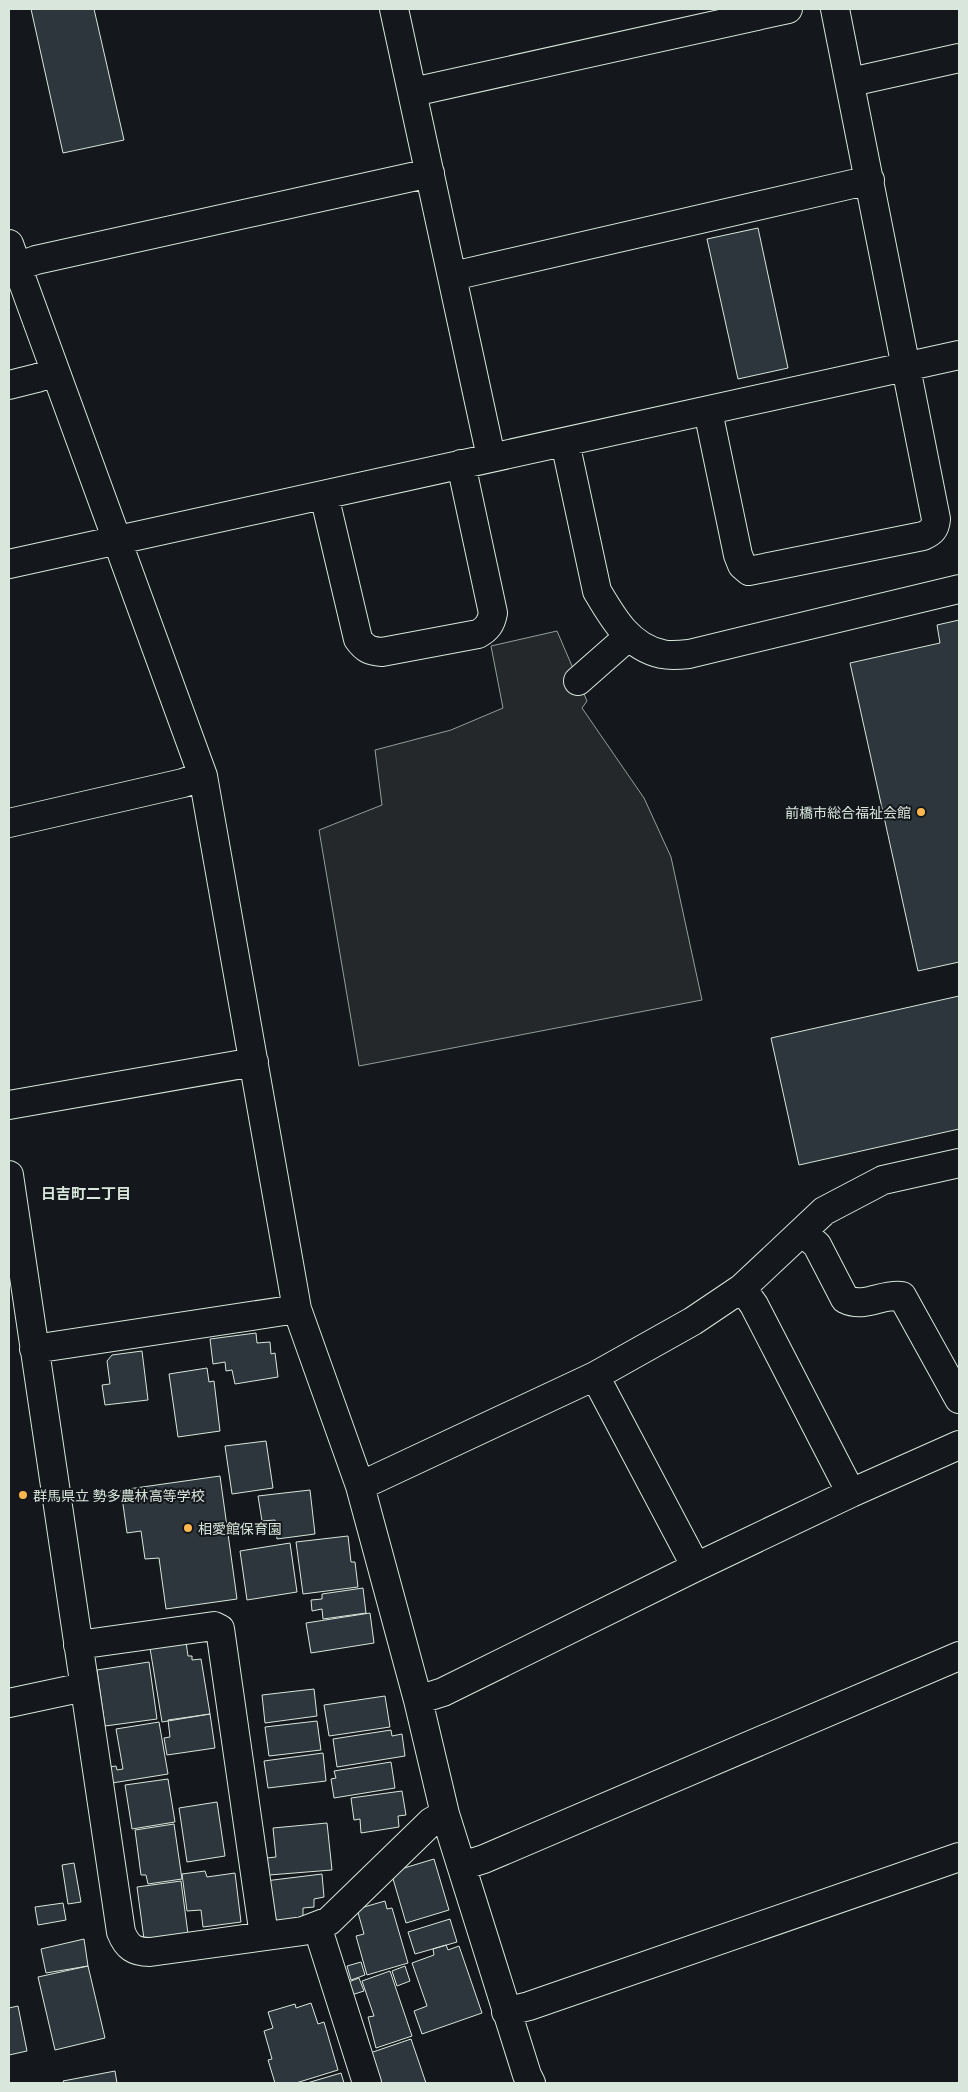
<svg xmlns="http://www.w3.org/2000/svg" width="968" height="2092" font-family="'Open Sans','Noto Sans JP',sans-serif">
  <style>
    .parking { fill: #24282b; stroke: #939e99 }
    .building { fill: #2c363c; stroke: #d8e6dc }
    .lines { fill: none; stroke-linecap: round; stroke-linejoin: round }
    .minor-casing { stroke: #d8e6dc; stroke-width: 30 }
    .minor { stroke: #14181c; stroke-width: 28 }
    .poi-dot { fill: #ffb74d; stroke: #14181c; stroke-width: 2 }
    .labels { text-anchor: middle; dominant-baseline: central; stroke-width: 4; stroke-linejoin: round; paint-order: stroke }
    .poi-label { font-size: 14px; fill: #d8e6dc; stroke: #14181c; text-anchor: start }
    .neighbourhood-label { font-size: 15px; font-weight: bold; fill: #d8e6dc; stroke: #14181c }
  </style>
  <rect width="100%" height="100%" fill="#14181c"/>
  <path class="parking" d="M 557,631 L 587,701 L 582,708 L 644,798 L 671,857 L 702,1000 L 359,1066 L 319,830 L 382,805 L 375,750 L 451,730 L 503,708 L 491,646 Z"/>
  <path class="building" d="M 31,9 L 94,9 L 124,140 L 63,153 Z
    M 758,228 L 788,368 L 738,379 L 707,239 Z
    M 959,620 L 959,962 L 918,971 L 850,663 L 940,643 L 937,625 Z
    M 959,996 L 959,1129 L 799,1165 L 771,1038 Z
    M 256,1333 L 257,1343 L 270,1342 L 271,1354 L 275,1353 L 278,1377 L 235,1384 L 232,1370 L 226,1371 L 225,1362 L 213,1364 L 210,1339 Z
    M 142,1351 L 148,1400 L 105,1405 L 102,1385 L 110,1384 L 107,1361 L 112,1355 Z
    M 207,1368 L 209,1382 L 214,1381 L 220,1431 L 178,1437 L 169,1374 Z
    M 266,1441 L 273,1488 L 232,1494 L 225,1446 Z
    M 220,1476 L 237,1599 L 166,1609 L 159,1558 L 145,1559 L 141,1531 L 127,1533 L 121,1490 Z
    M 310,1490 L 315,1534 L 277,1539 L 275,1520 L 262,1521 L 258,1496 Z
    M 348,1536 L 351,1562 L 355,1562 L 358,1587 L 303,1594 L 296,1542 Z
    M 290,1543 L 297,1592 L 247,1600 L 240,1551 Z
    M 363,1588 L 366,1613 L 323,1619 L 322,1609 L 312,1611 L 311,1600 L 322,1599 L 322,1594 Z
    M 370,1613 L 374,1643 L 311,1653 L 306,1623 Z
    M 186,1642 L 188,1656 L 192,1656 L 192,1660 L 201,1659 L 210,1714 L 162,1722 L 150,1648 Z
    M 149,1662 L 157,1719 L 105,1726 L 97,1670 Z
    M 314,1689 L 317,1716 L 265,1723 L 262,1695 Z
    M 385,1696 L 390,1727 L 329,1736 L 324,1705 Z
    M 210,1714 L 215,1748 L 167,1755 L 164,1738 L 170,1737 L 168,1720 Z
    M 317,1721 L 321,1750 L 269,1756 L 265,1727 Z
    M 159,1722 L 168,1774 L 112,1783 L 109,1767 L 116,1766 L 117,1770 L 123,1769 L 116,1729 Z
    M 391,1730 L 392,1736 L 402,1734 L 405,1756 L 337,1767 L 333,1739 Z
    M 323,1753 L 326,1781 L 268,1788 L 264,1761 Z
    M 391,1762 L 395,1788 L 334,1798 L 331,1779 L 336,1778 L 334,1771 Z
    M 168,1779 L 175,1822 L 132,1829 L 125,1785 Z
    M 402,1791 L 406,1815 L 398,1816 L 399,1827 L 361,1833 L 360,1819 L 354,1820 L 351,1798 Z
    M 217,1802 L 225,1856 L 187,1862 L 179,1808 Z
    M 327,1823 L 332,1870 L 269,1875 L 267,1858 L 276,1857 L 273,1828 Z
    M 174,1824 L 182,1879 L 148,1884 L 146,1875 L 141,1875 L 135,1830 Z
    M 434,1859 L 449,1910 L 406,1923 L 391,1872 Z
    M 74,1863 L 81,1902 L 68,1904 L 62,1865 Z
    M 205,1871 L 207,1877 L 235,1873 L 241,1922 L 203,1927 L 201,1910 L 187,1911 L 182,1874 Z
    M 322,1874 L 324,1897 L 314,1899 L 314,1907 L 303,1908 L 303,1919 L 276,1922 L 268,1914 L 265,1881 Z
    M 181,1881 L 188,1934 L 144,1939 L 137,1887 Z
    M 385,1901 L 387,1909 L 392,1908 L 408,1963 L 367,1975 L 356,1936 L 364,1934 L 357,1909 Z
    M 63,1903 L 66,1920 L 38,1925 L 35,1907 Z
    M 450,1919 L 457,1942 L 415,1954 L 408,1932 Z
    M 84,1939 L 88,1966 L 46,1973 L 41,1949 Z
    M 446,1945 L 448,1950 L 459,1946 L 482,2013 L 422,2034 L 414,2011 L 427,2006 L 412,1963 L 434,1955 L 433,1949 Z
    M 361,1962 L 365,1975 L 351,1980 L 347,1966 Z
    M 88,1966 L 105,2038 L 55,2050 L 38,1977 Z
    M 405,1966 L 410,1981 L 397,1986 L 392,1971 Z
    M 390,1971 L 412,2036 L 376,2048 L 368,2017 L 374,2016 L 362,1981 Z
    M 359,1978 L 364,1991 L 342,1998 L 338,1986 Z
    M 311,2003 L 318,2024 L 324,2022 L 338,2070 L 296,2083 L 275,2083 L 268,2060 L 272,2059 L 264,2031 L 273,2028 L 268,2012 L 295,2004 L 296,2008 Z
    M 18,2006 L 27,2051 L 9,2055 L 9,2008 Z
    M 411,2039 L 426,2083 L 374,2083 L 370,2053 Z
    M 115,2071 L 117,2083 L 64,2083 L 63,2081 Z
    M 341,2073 L 344,2083 L 307,2083 Z"/>
  <g class="lines">
    <g class="minor-casing">
      <path id="minor" d="M 394,9 L 491,457
        M 851,82 L 959,58
        M 413,92 L 788,9
        M 9,244 L 203,776 L 297,1309 L 360,1486 L 418,1700 L 445,1814 L 527,2075 L 531,2083
        M 17,267 L 36,260 L 430,173
        M 453,276 L 870,180
        M 9,385 L 37,378 L 55,372
        M 708,411 L 738,555 L 742,565 L 749,571 L 923,536 C 932,532 935,529 936,519 L 835,9
        M 565,442 L 597,591 C 613,618 629,647 662,654 C 670,656 680,655 689,654 L 959,589
        M 324,495 L 358,639 C 365,649 370,651 382,652 L 478,634 C 487,629 491,624 493,613 L 461,464
        M 9,564 L 959,355
        M 578,681 L 628,637
        M 9,823 L 183,783 L 203,776
        M 9,1105 L 254,1062
        M 9,1175 L 121,1932 C 127,1947 134,1952 150,1952 L 303,1931 L 329,1921 L 431,1822 L 445,1814
        M 802,1232 L 817,1245 L 845,1299 C 865,1309 882,1293 902,1296 L 959,1399
        M 742,1288 L 754,1305 L 851,1493
        M 34,1349 L 297,1309
        M 595,1376 L 696,1567
        M 360,1486 L 595,1376 L 693,1321 L 742,1288 L 824,1211 L 883,1180 L 959,1163
        M 78,1645 L 214,1626 L 220,1629 L 264,1936
        M 418,1700 L 443,1692 L 696,1567 L 851,1493 L 959,1445
        M 9,1703 L 84,1687
        M 462,1866 L 484,1859 L 959,1656
        M 317,1926 L 367,2083
        M 506,2012 L 529,2006 L 959,1857"/>
    </g>
    <use href="#minor" class="minor"/>
  </g>
  <g class="poi-dot">
    <circle cx="921" cy="812" r="5"/>
    <circle cx="23" cy="1495" r="5"/>
    <circle cx="188" cy="1528" r="5"/>
  </g>
  <g class="labels">
    <g class="poi-label">
      <text x="911" y="812" text-anchor="end">前橋市総合福祉会館</text>
      <text x="33" y="1495">群馬県立 勢多農林高等学校</text>
      <text x="198" y="1528">相愛館保育園</text>
    </g>
    <g class="neighbourhood-label">
      <text x="86" y="1193">日吉町二丁目</text>
    </g>
  </g>
  <rect width="968" height="2092" fill="none" stroke="#d8e6dc" stroke-width="20"/>
</svg>
